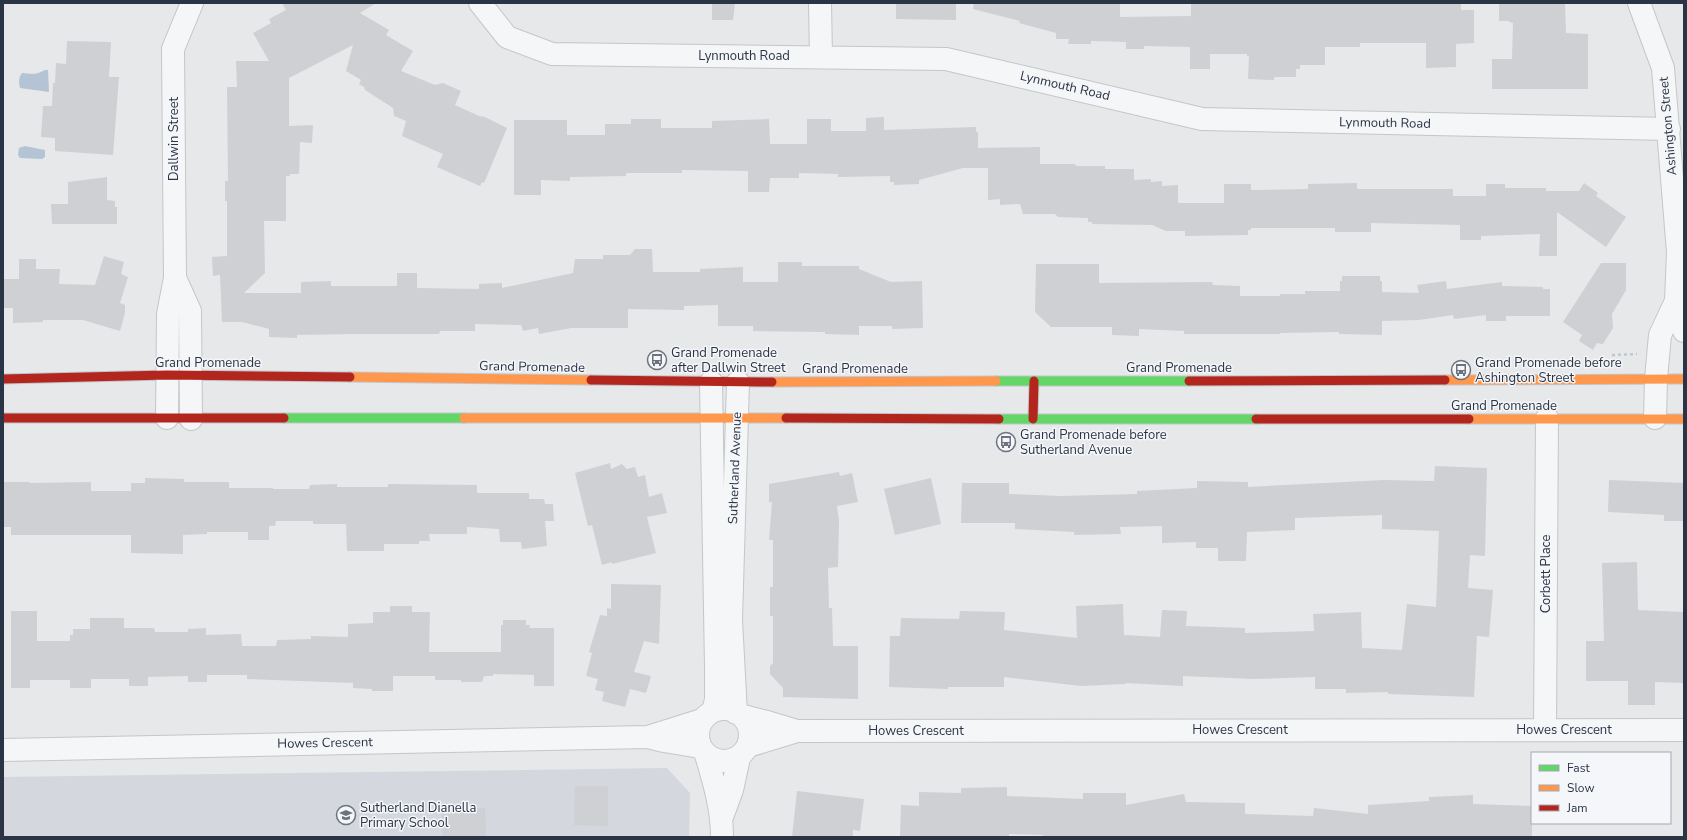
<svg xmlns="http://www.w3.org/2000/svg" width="1687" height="840" font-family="'Nunito Sans',sans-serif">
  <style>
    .built { fill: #d4d7dd }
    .water { fill: #b4c4d5 }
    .building { fill: #ced0d3 }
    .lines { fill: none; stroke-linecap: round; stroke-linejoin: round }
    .street-casing { stroke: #c4c6c8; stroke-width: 24 }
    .fast-casing { stroke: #c2c5c8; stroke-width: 11 }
    .slow-casing { stroke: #c2c5c8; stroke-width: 11 }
    .jam-casing { stroke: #c2c5c8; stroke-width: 11 }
    .path { stroke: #c5c6ca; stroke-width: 2.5; stroke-dasharray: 3 3; stroke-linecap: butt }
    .street { stroke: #f5f6f7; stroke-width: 22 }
    .fast { stroke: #63d668; stroke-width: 9 }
    .slow { stroke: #ff974d; stroke-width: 9 }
    .jam { stroke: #b3261e; stroke-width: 9 }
    .labels { text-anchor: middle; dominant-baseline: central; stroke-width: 3; stroke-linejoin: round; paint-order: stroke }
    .street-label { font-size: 13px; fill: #2b3445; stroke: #f4f6f9 }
    .poi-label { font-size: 13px; fill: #2b3445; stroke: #f4f6f9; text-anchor: start }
  </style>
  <rect width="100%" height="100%" fill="#e6e8ea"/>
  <path class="built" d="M 667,768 L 690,793 L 689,837 L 3,837 L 3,777 Z"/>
  <path class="water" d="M 45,70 L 48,70 L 49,92 L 20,88 C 19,83 18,78 22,73 C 31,74 37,75 45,70 Z
    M 25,146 L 45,150 L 45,157 L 42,159 L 20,158 L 18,155 L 19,148 Z"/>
  <path class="building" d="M 282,3 L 376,3 L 360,13 L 389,30 L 386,35 L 413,51 L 401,71 L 435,85 L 443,83 L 461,91 L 455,105 L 479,116 L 485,117 L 507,128 L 484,183 L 482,182 L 480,186 L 437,167 L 443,154 L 402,136 L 406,121 L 394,116 L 393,108 L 365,90 L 364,87 L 359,84 L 361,80 L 346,71 L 353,45 L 289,78 L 289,126 L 313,125 L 312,143 L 300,142 L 299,174 L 290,174 L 290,176 L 286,176 L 286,221 L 264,221 L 265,273 L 244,293 L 301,293 L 301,282 L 331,281 L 331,286 L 397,286 L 397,273 L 417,273 L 417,288 L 479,289 L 479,284 L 502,283 L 502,288 L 573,273 L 575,259 L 603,259 L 603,255 L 630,255 L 635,249 L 652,249 L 653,272 L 700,272 L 700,269 L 743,267 L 743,282 L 778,282 L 778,262 L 802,262 L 802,266 L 859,266 L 859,269 L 891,282 L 922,281 L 923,328 L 892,329 L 892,326 L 859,326 L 859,335 L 825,334 L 825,332 L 753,331 L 753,326 L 718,326 L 718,305 L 684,306 L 684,310 L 628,309 L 628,328 L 571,328 L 539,334 L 538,328 L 523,331 L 521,325 L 475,324 L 475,331 L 440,331 L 439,334 L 355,334 L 297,335 L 297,338 L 269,337 L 269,329 L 242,322 L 222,322 L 220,275 L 213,276 L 212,257 L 227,256 L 227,201 L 225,201 L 225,181 L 228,181 L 227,87 L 237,87 L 236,61 L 269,61 L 253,33 L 271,23 L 269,19 L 286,10 Z
    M 712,3 L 735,3 L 733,20 L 712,20 Z
    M 896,3 L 956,3 L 956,20 L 896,19 Z
    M 974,3 L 1120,3 L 1120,17 L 1191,16 L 1191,3 L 1461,3 L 1461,10 L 1474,10 L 1474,43 L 1456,44 L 1456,67 L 1426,68 L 1426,43 L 1360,43 L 1360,47 L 1325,47 L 1325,65 L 1300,65 L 1300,69 L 1296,69 L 1296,77 L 1274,77 L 1274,80 L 1248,79 L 1249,56 L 1247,56 L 1247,54 L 1210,54 L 1210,69 L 1190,69 L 1190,47 L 1144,46 L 1144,49 L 1126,49 L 1126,42 L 1091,41 L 1091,44 L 1068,44 L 1069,39 L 1056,39 L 1056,33 L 1019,23 L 1020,21 L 973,9 Z
    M 1499,3 L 1565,3 L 1566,33 L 1588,34 L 1588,89 L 1492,89 L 1492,59 L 1512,59 L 1513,23 L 1509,22 L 1509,21 L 1499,21 Z
    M 67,41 L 111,42 L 109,77 L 119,77 L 113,155 L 55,151 L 55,138 L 41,137 L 43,106 L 52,106 L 53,83 L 55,83 L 56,63 L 66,64 Z
    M 884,117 L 884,130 L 976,127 L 976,132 L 978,132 L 978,148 L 1040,147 L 1040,164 L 1075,164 L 1076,166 L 1105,166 L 1105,169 L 1134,169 L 1134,180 L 1151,179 L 1151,182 L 1162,181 L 1162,186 L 1178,185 L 1178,203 L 1224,203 L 1224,184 L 1251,184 L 1251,190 L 1308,189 L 1308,184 L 1357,183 L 1357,189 L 1453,189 L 1453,196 L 1486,196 L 1486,184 L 1505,184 L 1505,188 L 1546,188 L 1546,191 L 1579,191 L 1584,183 L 1598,193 L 1596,196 L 1626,217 L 1606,247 L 1557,212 L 1557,256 L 1539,256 L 1540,234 L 1481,236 L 1481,240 L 1460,240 L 1460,225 L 1371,223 L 1371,232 L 1335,232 L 1335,228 L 1251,228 L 1251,230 L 1248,230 L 1248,235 L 1185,236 L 1185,231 L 1166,231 L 1152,225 L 1092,224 L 1092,222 L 1088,222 L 1088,218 L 1058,217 L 1055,214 L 1023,214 L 1020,204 L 1000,205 L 1000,199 L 988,200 L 988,168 L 963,168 L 919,180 L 919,184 L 894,185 L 894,182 L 890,182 L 890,176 L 838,177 L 838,174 L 799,173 L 799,178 L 770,178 L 769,192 L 748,192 L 748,171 L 682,170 L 682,173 L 626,173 L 626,176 L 570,177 L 570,181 L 541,180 L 541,195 L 514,195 L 514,120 L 567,120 L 567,135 L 605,135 L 605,124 L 631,124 L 631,119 L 661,119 L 661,128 L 712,128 L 712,121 L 769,119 L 770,144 L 807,144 L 807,119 L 831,119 L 831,131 L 866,131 L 866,118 Z
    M 107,177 L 107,200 L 115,201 L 115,207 L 117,207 L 117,224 L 52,224 L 51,204 L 68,204 L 68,182 Z
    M 104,256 L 124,262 L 121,274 L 128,277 L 120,303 L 125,305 L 125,313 L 120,331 L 83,320 L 43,320 L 43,322 L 13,323 L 13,308 L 3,308 L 3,279 L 19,279 L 19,259 L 36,259 L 36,269 L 60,269 L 59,284 L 95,285 Z
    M 1601,263 L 1626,263 L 1626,290 L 1612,314 L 1613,328 L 1603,344 L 1597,343 L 1593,350 L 1579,341 L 1582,335 L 1563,322 Z
    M 1036,264 L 1099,264 L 1099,283 L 1212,282 L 1213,285 L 1240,286 L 1240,296 L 1280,296 L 1280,294 L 1305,294 L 1305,291 L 1340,291 L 1340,281 L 1342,281 L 1342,276 L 1380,276 L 1380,281 L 1382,281 L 1382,292 L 1419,293 L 1417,285 L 1446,281 L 1447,289 L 1502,282 L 1502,286 L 1543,287 L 1543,289 L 1550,289 L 1550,316 L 1506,316 L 1506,321 L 1486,321 L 1486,315 L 1454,319 L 1453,315 L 1419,320 L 1382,321 L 1382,335 L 1339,334 L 1339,332 L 1280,333 L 1280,334 L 1184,334 L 1184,331 L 1139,329 L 1139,336 L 1112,335 L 1112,327 L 1051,327 L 1035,312 Z
    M 610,463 L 611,469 L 622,464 L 627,469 L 635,467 L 638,477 L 645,475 L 649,497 L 662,493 L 667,513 L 647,517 L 656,553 L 612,564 L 612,562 L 602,565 L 592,525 L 588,526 L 575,473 Z
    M 1435,466 L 1487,468 L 1485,556 L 1470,555 L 1468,588 L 1493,590 L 1489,637 L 1477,636 L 1474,697 L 1388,694 L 1388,692 L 1346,693 L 1346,689 L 1315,689 L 1315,677 L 1254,679 L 1183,676 L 1183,686 L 1126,683 L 1126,684 L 1081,686 L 1004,677 L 1004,687 L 948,687 L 948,689 L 889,687 L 890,636 L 900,636 L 901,618 L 959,619 L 960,611 L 1005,612 L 1004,630 L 1077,638 L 1076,606 L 1123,604 L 1124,635 L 1160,637 L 1162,610 L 1187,611 L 1186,626 L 1245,628 L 1245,633 L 1314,631 L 1313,614 L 1361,612 L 1362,648 L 1402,650 L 1407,604 L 1436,607 L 1439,531 L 1382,529 L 1382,515 L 1295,518 L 1295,530 L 1247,532 L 1246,561 L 1218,561 L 1218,548 L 1196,548 L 1196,542 L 1162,543 L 1162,526 L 1120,527 L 1121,534 L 1074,535 L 1074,532 L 1015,529 L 1015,523 L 961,523 L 962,483 L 1009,483 L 1009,494 L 1061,496 L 1137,494 L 1137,491 L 1197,488 L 1197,481 L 1248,482 L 1248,487 L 1384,480 L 1434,481 Z
    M 839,472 L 840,476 L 852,473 L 858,502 L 837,506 L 839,521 L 838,567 L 828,568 L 829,608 L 832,608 L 833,646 L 858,646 L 858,699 L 783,697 L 783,688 L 770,674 L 770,666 L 773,663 L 773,616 L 770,616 L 770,587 L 773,587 L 773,540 L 769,540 L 772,502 L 769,502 L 769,484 Z
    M 145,478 L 184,479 L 184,482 L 229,482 L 229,488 L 273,488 L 273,489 L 309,489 L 310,485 L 337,484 L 337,487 L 388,487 L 388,484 L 477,485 L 477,493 L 529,493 L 529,499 L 544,499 L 545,504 L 553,504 L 554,521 L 545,521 L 547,546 L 522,549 L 521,542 L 500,542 L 499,529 L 467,527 L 467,534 L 429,534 L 430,541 L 419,541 L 419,544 L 384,544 L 384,551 L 347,551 L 346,524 L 313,524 L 313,521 L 276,521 L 275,526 L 269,526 L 269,540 L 248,540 L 248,532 L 207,532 L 207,534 L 183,535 L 183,554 L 131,553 L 131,535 L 11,535 L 11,527 L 3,527 L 3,482 L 30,482 L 30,483 L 91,482 L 91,491 L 131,491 L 131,483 L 145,483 Z
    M 931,478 L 941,524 L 895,535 L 884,489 Z
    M 1609,480 L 1684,483 L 1684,521 L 1664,521 L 1664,515 L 1608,512 Z
    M 1637,562 L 1638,610 L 1684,612 L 1684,683 L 1655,682 L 1655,705 L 1628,705 L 1628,681 L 1586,681 L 1586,641 L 1604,641 L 1602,563 Z
    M 611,584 L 661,585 L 659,644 L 644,641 L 634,672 L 651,676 L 646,693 L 630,689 L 625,707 L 602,701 L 604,692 L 595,690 L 598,679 L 586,676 L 592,653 L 589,652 L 600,615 L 607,616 L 607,608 L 611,609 Z
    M 390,606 L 412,606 L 412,612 L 430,612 L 429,652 L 501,652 L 501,625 L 503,625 L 503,620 L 526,620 L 526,625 L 530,625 L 529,628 L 554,628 L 554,686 L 534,686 L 534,675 L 493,674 L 493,676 L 484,676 L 482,682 L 461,682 L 461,680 L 435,680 L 435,676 L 393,676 L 393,691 L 372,691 L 372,689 L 353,688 L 353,683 L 247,679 L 247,675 L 207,675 L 207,682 L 188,682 L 188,676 L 148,677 L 148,686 L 129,686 L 129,679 L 91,679 L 91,688 L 70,688 L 70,680 L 30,680 L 30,688 L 11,688 L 11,611 L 37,611 L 37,641 L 70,641 L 70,635 L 73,635 L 73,629 L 90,629 L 90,618 L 124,618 L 124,628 L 154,628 L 155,632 L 188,632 L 188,629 L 206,628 L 206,635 L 241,634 L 242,646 L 276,646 L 277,640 L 311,639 L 311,636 L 348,637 L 348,624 L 373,623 L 373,612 L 390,612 Z
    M 575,786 L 608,786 L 608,826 L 574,825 Z
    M 1007,787 L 1007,796 L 1083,799 L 1083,793 L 1126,793 L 1126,805 L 1184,794 L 1186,802 L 1245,803 L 1245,814 L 1313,816 L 1314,808 L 1368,814 L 1368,805 L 1429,801 L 1429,797 L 1473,795 L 1473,804 L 1532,806 L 1532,837 L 1043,837 L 1043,835 L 1009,834 L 1009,837 L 900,837 L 901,805 L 919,806 L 919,792 L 961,793 L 961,788 Z
    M 797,791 L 864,799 L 860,831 L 853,830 L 853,837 L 792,837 Z
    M 485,808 L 486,837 L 442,837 L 442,810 Z"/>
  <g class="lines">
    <g class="street-casing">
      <path id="street" d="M 480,3 L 507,37 L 552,54 L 946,59 L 1202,119 L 1669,129
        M 820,3 L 821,57
        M 1639,3 L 1663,68 L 1678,252 L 1676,301 L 1684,331
        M 175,278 L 190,311 L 191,419
        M 711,382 L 716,666 L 716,700 L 713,711
        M 167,418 L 168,314 L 175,278 L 173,49 L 192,3
        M 1655,418 L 1656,379 L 1660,335 L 1676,301
        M698 735a26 26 0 1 1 52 0a26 26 0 1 1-52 0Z
        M 736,713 L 731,620 L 738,382
        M 743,716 L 767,722 L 797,731 L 1684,730
        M 1545,730 L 1547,418
        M 648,737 L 702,720
        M 748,746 L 797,731
        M 3,750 L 648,737 L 664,741 L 700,747
        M 706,755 C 714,782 722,808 722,837
        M 722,817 L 732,790 L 739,758"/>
    </g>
    <g class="fast-casing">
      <path id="fast" d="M 996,381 L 1189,381
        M 284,418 L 464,418
        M 999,419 L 1256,419"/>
    </g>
    <g class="slow-casing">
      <path id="slow" d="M 350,377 L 591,380
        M 1445,380 L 1684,379
        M 772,382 L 996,381
        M 464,418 L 786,418
        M 1469,419 L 1684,419"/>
    </g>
    <g class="jam-casing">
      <path id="jam" d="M 3,379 L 167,375 L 350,377
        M 591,380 L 772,382
        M 1189,381 L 1445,380
        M 3,418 L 284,418
        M 786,418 L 999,419
        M 1033,419 L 1034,381
        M 1256,419 L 1469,419"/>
    </g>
    <path class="path" d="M 1612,355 L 1637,354"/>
    <use href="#street" class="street"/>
    <use href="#fast" class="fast"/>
    <use href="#slow" class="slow"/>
    <use href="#jam" class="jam"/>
  </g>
  <defs>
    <g id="bus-ring" transform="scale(1)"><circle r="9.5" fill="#f4f6f9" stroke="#6c737f" stroke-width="1.5"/><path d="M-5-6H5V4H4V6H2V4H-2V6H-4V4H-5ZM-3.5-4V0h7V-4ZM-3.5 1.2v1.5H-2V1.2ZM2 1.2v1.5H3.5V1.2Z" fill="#6c737f"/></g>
    <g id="school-ring" transform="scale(1)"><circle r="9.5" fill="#f4f6f9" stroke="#6c737f" stroke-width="1.5"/><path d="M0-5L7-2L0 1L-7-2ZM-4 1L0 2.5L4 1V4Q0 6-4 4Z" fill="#6c737f"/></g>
  </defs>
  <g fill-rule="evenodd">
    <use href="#bus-ring" x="657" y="360"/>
    <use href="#bus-ring" x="1461" y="370"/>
    <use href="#bus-ring" x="1006" y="442"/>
    <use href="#school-ring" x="346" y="815"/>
  </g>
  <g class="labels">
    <g class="street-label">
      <text x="744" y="56">Lynmouth Road</text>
      <text transform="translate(1065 86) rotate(13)">Lynmouth Road</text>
      <text transform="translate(1385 123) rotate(1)">Lynmouth Road</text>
      <text transform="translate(1668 126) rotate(-95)">Ashington Street</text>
      <text transform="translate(174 139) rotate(-90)">Dallwin Street</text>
      <text x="208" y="363">Grand Promenade</text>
      <text transform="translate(532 367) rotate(1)">Grand Promenade</text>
      <text x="1179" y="368">Grand Promenade</text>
      <text x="855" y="369">Grand Promenade</text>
      <text x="1504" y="406">Grand Promenade</text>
      <text transform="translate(735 468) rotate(-88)">Sutherland Avenue</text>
      <text transform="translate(1546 574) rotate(-90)">Corbett Place</text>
      <text x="1240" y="730">Howes Crescent</text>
      <text x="1564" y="730">Howes Crescent</text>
      <text x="916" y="731">Howes Crescent</text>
      <text transform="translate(325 743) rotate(-1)">Howes Crescent</text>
    </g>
    <g class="poi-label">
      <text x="671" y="353">Grand Promenade<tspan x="671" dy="15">after Dallwin Street</tspan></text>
      <text x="1475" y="363">Grand Promenade before<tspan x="1475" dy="15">Ashington Street</tspan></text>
      <text x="1020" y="435">Grand Promenade before<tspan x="1020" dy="15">Sutherland Avenue</tspan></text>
      <text x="360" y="808">Sutherland Dianella<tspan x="360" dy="15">Primary School</tspan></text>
    </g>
  </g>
  <rect width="1687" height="840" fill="none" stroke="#2b3445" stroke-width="8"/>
  <rect x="1531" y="752" width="140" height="72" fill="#f4f6f9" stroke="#a4a8b1"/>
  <rect x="1539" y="765" width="20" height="6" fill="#63d668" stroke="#a4a8b1"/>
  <text x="1567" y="772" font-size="12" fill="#2b3445">Fast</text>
  <rect x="1539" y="785" width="20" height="6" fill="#ff974d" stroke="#a4a8b1"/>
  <text x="1567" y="792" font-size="12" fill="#2b3445">Slow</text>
  <rect x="1539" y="805" width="20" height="6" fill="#b3261e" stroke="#a4a8b1"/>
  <text x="1567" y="812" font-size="12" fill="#2b3445">Jam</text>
</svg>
